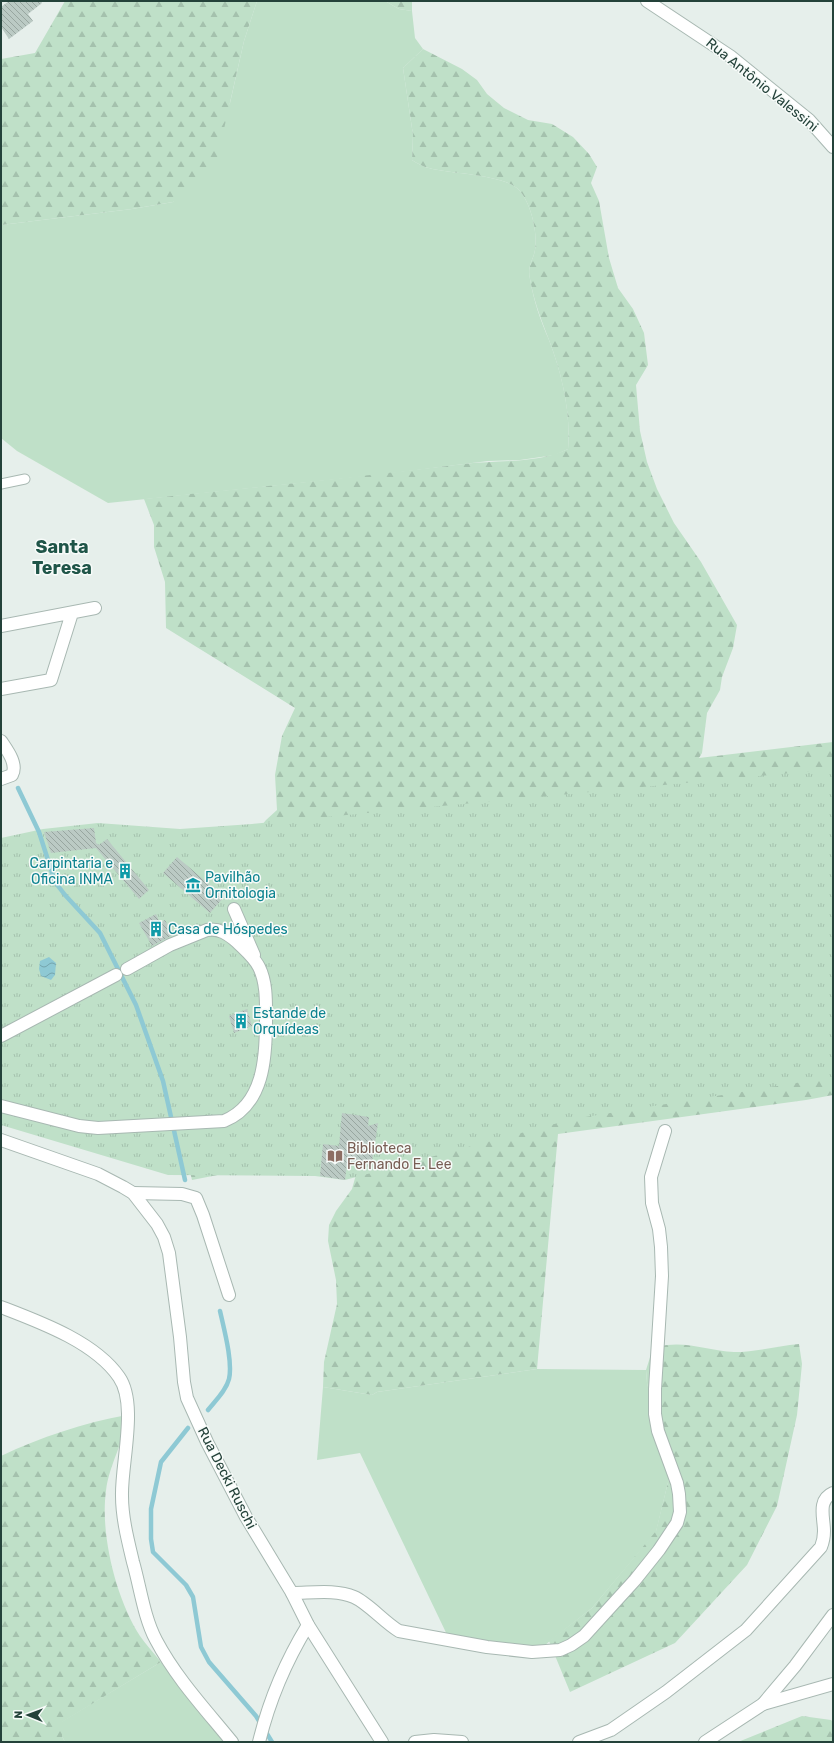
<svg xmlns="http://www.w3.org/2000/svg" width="834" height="1743" font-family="Rubik,sans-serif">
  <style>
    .green { fill: #bfe0c8 }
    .forest { fill: url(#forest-firs) }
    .park { fill: url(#park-tufts) }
    .water { fill: url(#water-waves) }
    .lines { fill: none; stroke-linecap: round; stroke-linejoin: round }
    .stream { stroke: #8ec9d4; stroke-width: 4.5 }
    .building { fill: url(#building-back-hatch) }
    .service-casing { stroke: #a8b8b2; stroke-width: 11 }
    .minor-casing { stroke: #a8b8b2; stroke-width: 14 }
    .tertiary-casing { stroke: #a8b8b2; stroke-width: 14 }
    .service { stroke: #fff; stroke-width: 9 }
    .minor { stroke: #fff; stroke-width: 12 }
    .tertiary { stroke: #fff; stroke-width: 12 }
    .labels { text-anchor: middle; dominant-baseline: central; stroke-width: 3; stroke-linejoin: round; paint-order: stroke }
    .street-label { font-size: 14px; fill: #24423a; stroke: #f7fbf9 }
    .culture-label { font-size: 14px; fill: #0d838f; stroke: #f7fbf9; text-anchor: start }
    .education-label { font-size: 14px; fill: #785e54; stroke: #f7fbf9; text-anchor: start }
    .district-label { font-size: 18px; font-weight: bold; fill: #1f5548; stroke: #f7fbf9 }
  </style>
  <defs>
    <pattern id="forest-firs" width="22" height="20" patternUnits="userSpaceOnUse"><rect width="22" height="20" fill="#bfe0c8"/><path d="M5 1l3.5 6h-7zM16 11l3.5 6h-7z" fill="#a4c1ad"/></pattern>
    <pattern id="park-tufts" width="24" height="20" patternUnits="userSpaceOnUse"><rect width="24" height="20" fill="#bfe0c8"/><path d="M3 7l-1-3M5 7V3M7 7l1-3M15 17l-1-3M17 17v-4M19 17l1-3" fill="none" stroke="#a4c1ad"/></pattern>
    <pattern id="water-waves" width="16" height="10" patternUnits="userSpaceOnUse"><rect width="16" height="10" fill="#8ec9d4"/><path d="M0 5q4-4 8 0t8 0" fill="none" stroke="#74a5ad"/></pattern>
    <pattern id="building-back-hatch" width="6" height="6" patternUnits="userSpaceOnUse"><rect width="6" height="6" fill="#bbcac4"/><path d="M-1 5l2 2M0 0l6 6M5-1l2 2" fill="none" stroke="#98a6a0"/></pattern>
  </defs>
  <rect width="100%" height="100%" fill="#e6efeb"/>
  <path class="green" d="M 257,1 L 385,1 L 399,9 L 412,11 L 415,38 L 423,49 L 403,68 L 413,135 L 412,160 C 417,163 423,167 429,168 C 450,174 504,174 519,190 C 531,203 538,233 535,250 C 533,261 527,266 530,279 C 534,302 540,319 549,340 C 562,374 571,412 568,449 L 555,455 L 520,460 L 488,461 L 377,475 L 108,503 L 17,451 L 1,438 L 1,225 L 132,209 L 173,202 L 230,103 L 244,41 Z
    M 537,1369 L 646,1370 L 647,1383 L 670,1474 L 656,1532 L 592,1608 L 531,1656 L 451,1643 L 360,1453 L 317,1460 L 323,1387 L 372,1395 L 377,1392 Z
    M 161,1662 C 182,1692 206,1717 233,1742 L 65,1742 L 62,1736 L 61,1722 Z"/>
  <path class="forest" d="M 65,1 L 257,1 L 244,41 L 216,164 L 173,202 L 132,209 L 1,225 L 1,59 L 35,53 Z
    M 385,1 L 412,1 L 412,11 L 399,9 Z
    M 423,49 L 462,69 L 477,80 L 487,94 L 504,108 L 528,120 L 552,124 L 573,137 L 589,154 L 597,167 L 591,183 L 599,201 L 609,258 L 618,288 L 633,309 L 644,333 L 648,365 L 636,385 L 640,431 L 647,462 L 657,489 L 674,523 L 701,562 L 737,625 L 733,648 L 722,677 L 720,690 L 707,713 L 702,753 L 699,758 L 833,742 L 833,1095 L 806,1100 L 558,1134 L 537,1369 L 377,1392 L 372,1395 L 323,1387 L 324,1362 L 337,1304 L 336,1280 L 328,1241 L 329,1225 L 336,1211 L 352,1189 L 357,1171 L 264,1166 L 192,1180 L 171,1096 L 258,830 L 266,820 L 277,810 L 275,775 L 282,736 L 295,708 L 166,628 L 165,582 L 154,547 L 154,525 L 144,499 C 251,488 357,477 464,464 C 498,460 536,464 568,449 C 571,413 562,374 549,340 C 541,319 534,302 530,279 C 527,266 533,261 535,250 C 538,233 531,203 519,190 C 504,174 450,174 429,168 C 423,167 417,163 412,160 L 413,135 L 403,68 Z
    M 799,1344 L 802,1364 L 797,1415 L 777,1506 L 747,1565 L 675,1643 L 570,1692 L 549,1641 L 592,1608 L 656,1531 L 670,1474 L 654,1427 L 647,1383 L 646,1370 L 652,1351 C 657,1349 662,1345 667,1345 C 689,1342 712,1351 734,1352 C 756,1352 777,1346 799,1344 Z
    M 127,1415 C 125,1441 109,1464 106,1491 C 100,1534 116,1599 140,1636 C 146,1645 154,1653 161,1662 L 62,1722 L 62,1736 L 65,1742 L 1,1742 L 1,1456 C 41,1437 83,1423 127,1415 Z
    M 802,1716 L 831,1720 L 833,1722 L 833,1742 L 738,1742 Z"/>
  <path class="park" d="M 833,769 L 833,1077 L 573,1119 L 345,1180 L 315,1176 L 168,1175 L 1,1125 L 1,838 L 43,829 L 98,823 L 180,829 L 252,824 Z"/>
  <path class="water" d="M 49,957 L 56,963 L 55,975 L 51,980 L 41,976 L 39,969 L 40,961 Z"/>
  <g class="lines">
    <path class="stream" d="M 18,788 L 39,832 L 55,882 L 65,895 L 100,933 L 136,1005 L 163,1081 L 185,1180
      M 208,1410 C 215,1401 226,1391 229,1379 C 233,1362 224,1329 220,1311
      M 188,1428 L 161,1462 L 151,1509 L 151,1539 L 153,1552 L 186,1585 L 193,1597 L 201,1647 L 209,1662 L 256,1716 L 272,1742"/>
  </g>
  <path class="building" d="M 9,1 L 41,1 L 42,3 L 28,14 L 33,21 L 9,39 L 1,27 L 1,7 Z
    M 94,828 L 96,843 L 99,845 L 107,839 L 149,890 L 139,899 L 96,848 L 51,853 L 44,832 Z
    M 177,857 L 224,897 L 210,913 L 163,873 Z
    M 156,914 L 160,923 L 165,920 L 173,935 L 152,946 L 139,923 Z
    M 247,1009 L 252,1026 L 234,1033 L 229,1016 Z
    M 342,1113 L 369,1117 L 368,1126 L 378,1123 L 372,1162 L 347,1164 L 345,1180 L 320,1176 L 323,1144 L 339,1146 Z"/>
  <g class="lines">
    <g class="service-casing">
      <path id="service" d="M 1,484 L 25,479"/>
    </g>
    <g class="minor-casing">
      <path id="minor" d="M 647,1 L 730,56 L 809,120 L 833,147
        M 1,626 L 95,608
        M 1,689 L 51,680 L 72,613
        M 1,741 C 7,750 18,764 12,775 L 1,779
        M 234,909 L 254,955
        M 1,1036 L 116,975
        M 1,1106 L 79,1126 L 98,1128 L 224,1121 C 264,1105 266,1057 266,1021 C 266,1003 267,983 259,967 C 254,957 244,949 237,942 C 228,934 219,928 207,930 L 170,945 L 127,969
        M 133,1193 L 182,1194 L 196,1198 L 203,1215 L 229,1295
        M 292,1593 C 311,1593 336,1589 354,1597 C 368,1603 384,1622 399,1631 L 487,1647 L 532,1652 L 560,1650 L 571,1645 L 584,1636 L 635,1580 L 659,1550 L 677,1523 L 680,1512 L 679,1494 L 677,1483 L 658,1431 L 655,1414 L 655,1389 L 662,1276 L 661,1247 L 659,1229 L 652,1203 L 651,1177 L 665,1131
        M 763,1704 L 833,1684
        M 259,1742 C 269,1701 286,1661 308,1625
        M 415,1742 L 434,1740 L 462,1742
        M 579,1742 L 611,1730 L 666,1692 L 746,1630 L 821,1547 C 823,1542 824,1537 824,1531 C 824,1518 817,1500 833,1493"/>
    </g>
    <g class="tertiary-casing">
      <path id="tertiary" d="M 1,1140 L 98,1174 L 123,1187 L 133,1193 L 157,1224 L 164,1237 L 169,1253 L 180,1337 L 184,1382 L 187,1398 L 207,1442 L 246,1517 L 292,1593 L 308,1625 L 382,1742
        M 1,1307 C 40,1322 95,1342 119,1377 C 138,1404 121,1464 122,1496 C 122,1518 128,1541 133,1562 C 140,1586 144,1618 156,1640 C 176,1678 206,1710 232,1742
        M 705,1742 L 763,1704 L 795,1666 L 833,1615"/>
    </g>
    <use href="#service" class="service"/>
    <use href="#minor" class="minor"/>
    <use href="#tertiary" class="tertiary"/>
  </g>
  <defs>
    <g id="building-bare" transform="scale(1.2)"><path d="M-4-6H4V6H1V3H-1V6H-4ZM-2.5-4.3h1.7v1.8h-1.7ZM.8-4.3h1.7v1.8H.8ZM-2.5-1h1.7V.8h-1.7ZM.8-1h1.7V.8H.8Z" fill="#0f9aa8" stroke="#f7fbf9" stroke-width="2.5" paint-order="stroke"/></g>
    <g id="museum-bare" transform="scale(1.2)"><path d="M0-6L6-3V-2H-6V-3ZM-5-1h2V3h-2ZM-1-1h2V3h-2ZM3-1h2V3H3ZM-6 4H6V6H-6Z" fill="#0f9aa8" stroke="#f7fbf9" stroke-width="2.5" paint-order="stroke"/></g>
    <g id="library-bare" transform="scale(1.2)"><path d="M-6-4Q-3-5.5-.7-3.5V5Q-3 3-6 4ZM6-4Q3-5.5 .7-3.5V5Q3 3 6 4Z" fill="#8d6e63" stroke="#f7fbf9" stroke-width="2.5" paint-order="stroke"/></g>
  </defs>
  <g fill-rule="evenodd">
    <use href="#building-bare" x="125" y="871"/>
    <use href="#museum-bare" x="193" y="885"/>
    <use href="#building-bare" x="156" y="929"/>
    <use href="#building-bare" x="241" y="1021"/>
    <use href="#library-bare" x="335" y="1156"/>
  </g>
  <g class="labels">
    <g class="street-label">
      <text transform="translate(762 85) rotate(39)">Rua Antônio Valessini</text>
      <text transform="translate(227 1478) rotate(63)">Rua Decki Ruschi</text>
    </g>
    <g class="culture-label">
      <text x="113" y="863" text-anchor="end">Carpintaria e<tspan x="113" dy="16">Oficina INMA</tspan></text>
      <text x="205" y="877">Pavilhão<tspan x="205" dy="16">Ornitologia</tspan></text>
      <text x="168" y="929">Casa de Hóspedes</text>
      <text x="253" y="1013">Estande de<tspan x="253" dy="16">Orquídeas</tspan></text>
    </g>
    <g class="education-label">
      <text x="347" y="1148">Biblioteca<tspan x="347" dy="16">Fernando E. Lee</tspan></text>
    </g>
    <g class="district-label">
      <text x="62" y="547">Santa<tspan x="62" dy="21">Teresa</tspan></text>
    </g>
  </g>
  <rect width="834" height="1743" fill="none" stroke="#24423a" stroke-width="4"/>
  <g transform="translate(28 1715) rotate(271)" stroke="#f7fbf9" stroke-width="3" paint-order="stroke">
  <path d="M0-3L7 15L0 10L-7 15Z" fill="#24423a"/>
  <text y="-6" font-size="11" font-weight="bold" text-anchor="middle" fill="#24423a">N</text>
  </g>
</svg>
